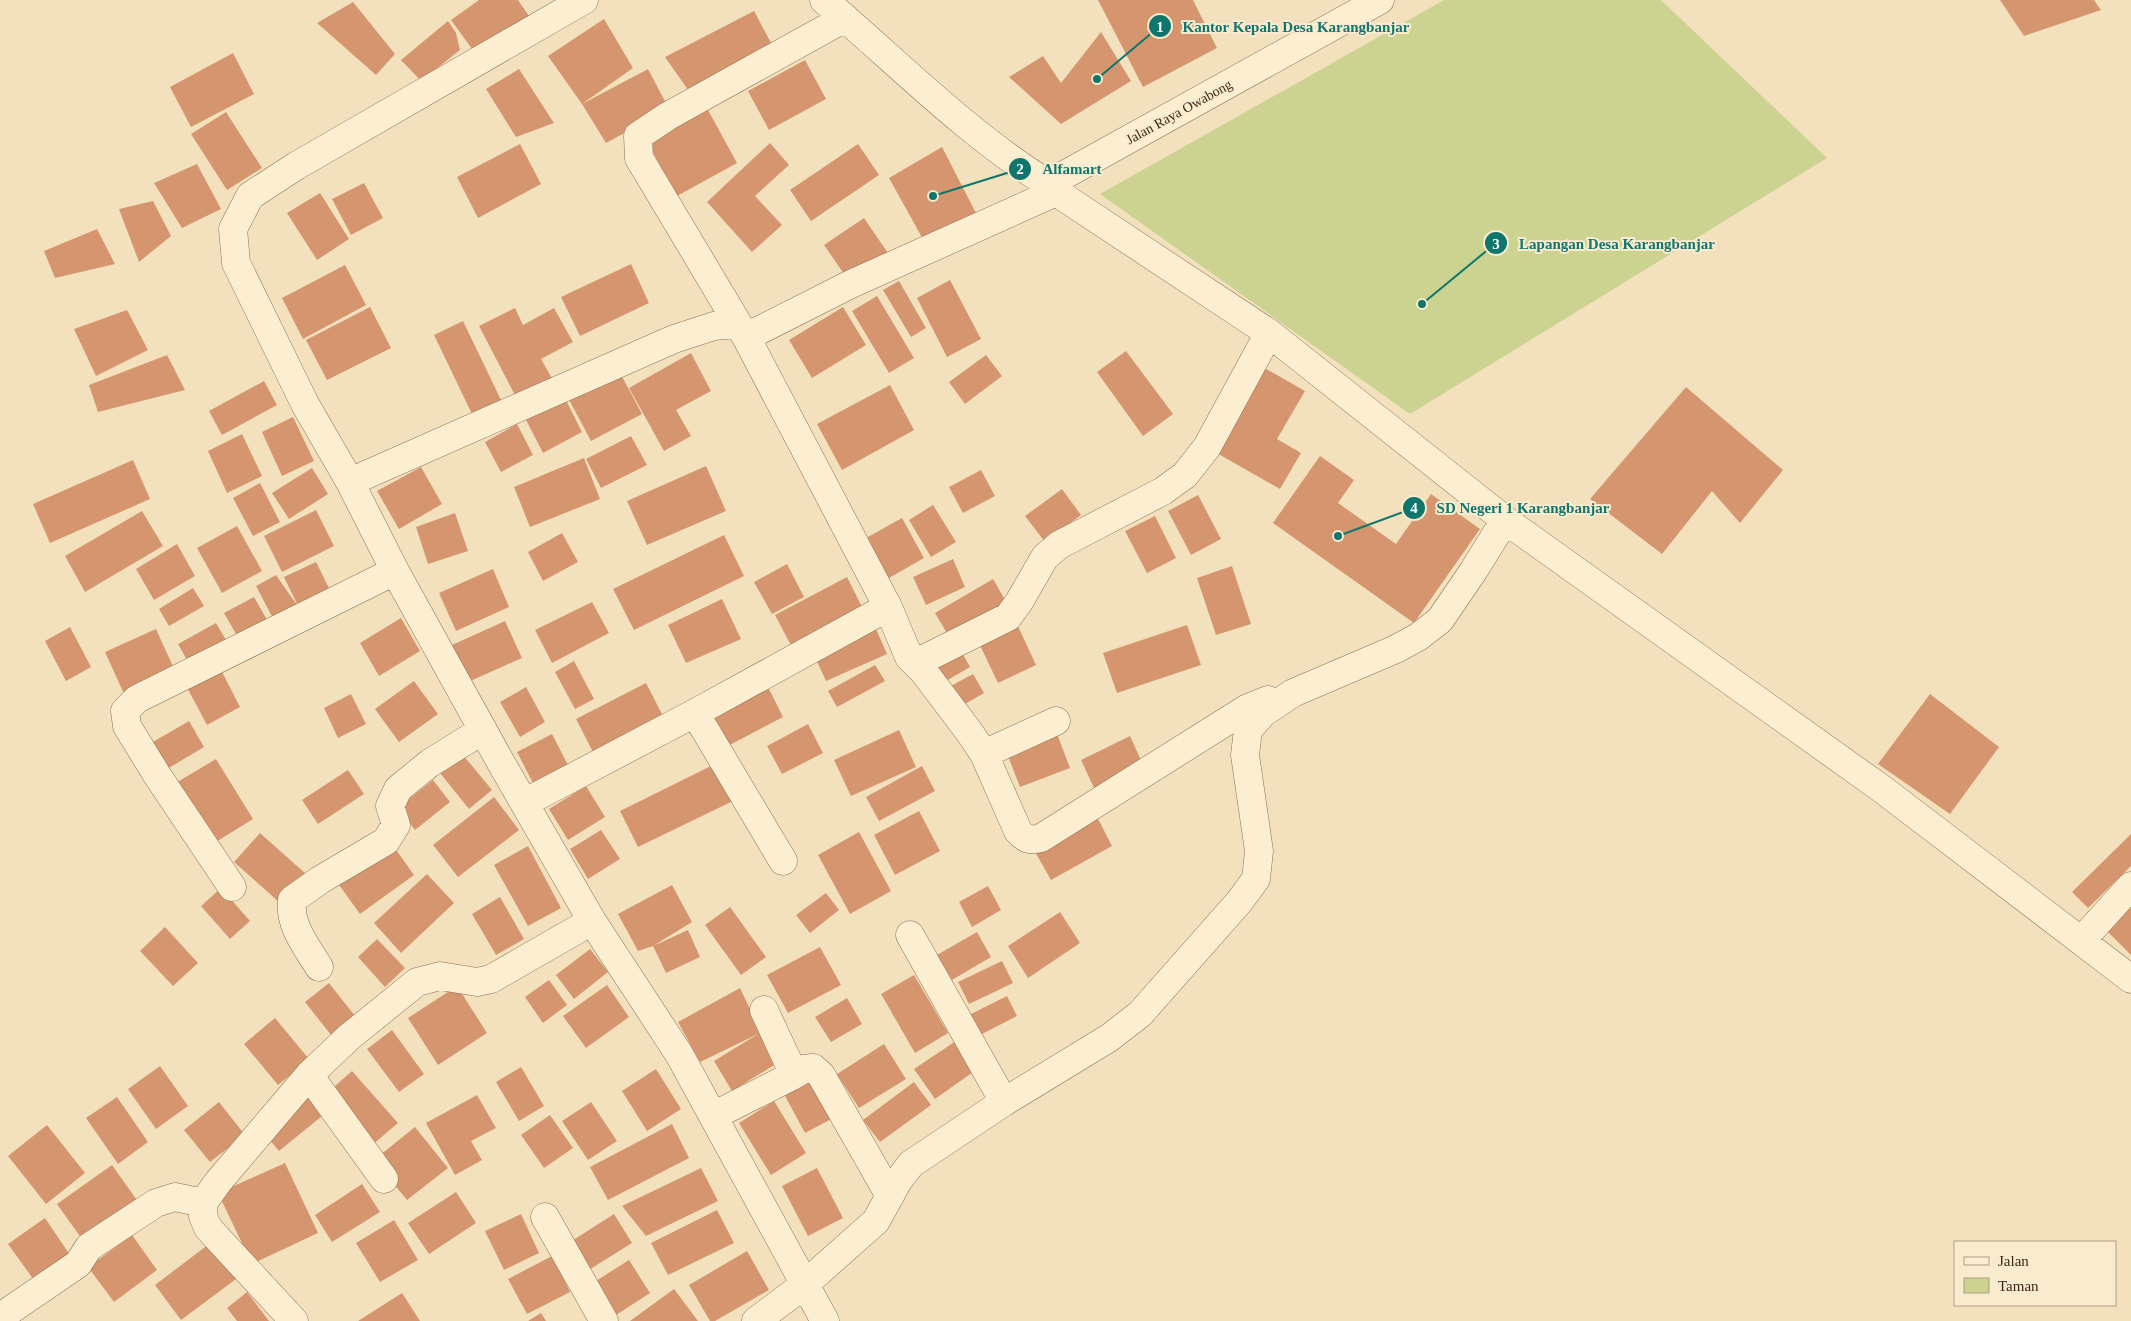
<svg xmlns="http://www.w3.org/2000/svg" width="2131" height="1321" font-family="Georgia,serif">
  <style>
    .green { fill: #ccd290 }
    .building { fill: #d5966f }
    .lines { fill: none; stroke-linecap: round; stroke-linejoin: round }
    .minor-casing { stroke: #8d7054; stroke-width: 29 }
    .minor { stroke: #fceed1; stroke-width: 28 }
    .labels { text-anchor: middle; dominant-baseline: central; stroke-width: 4; stroke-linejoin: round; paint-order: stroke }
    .street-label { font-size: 14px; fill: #3a291b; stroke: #f9ebce }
    .leader { fill: none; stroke: #0f766e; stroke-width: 2 }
    .callout-dot { fill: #0f766e; stroke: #f9ebce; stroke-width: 2 }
    .mark-label { font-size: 15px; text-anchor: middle; font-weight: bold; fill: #fff }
    .callout-label { font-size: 15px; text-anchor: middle; font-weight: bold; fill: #0f766e; stroke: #f9ebce; stroke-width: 4; stroke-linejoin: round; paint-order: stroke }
  </style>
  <rect width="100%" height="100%" fill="#f3e1bd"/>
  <path class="green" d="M 1444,0 L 1661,0 L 1827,158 L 1410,414 L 1100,194 Z"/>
  <path class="building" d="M 479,0 L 518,0 L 531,19 L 478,57 L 451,20 Z
    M 1098,0 L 1193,0 L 1217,48 L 1143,87 Z
    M 2000,0 L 2094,0 L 2101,10 L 2024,36 Z
    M 353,2 L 395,54 L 376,75 L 317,23 Z
    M 754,11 L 776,52 L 693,97 L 665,57 Z
    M 604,19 L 633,68 L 582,104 L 648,69 L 669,109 L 606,143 L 582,104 L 548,56 Z
    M 448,21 L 456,33 L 460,50 L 421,81 L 401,60 Z
    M 1101,32 L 1131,81 L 1061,124 L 1009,77 L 1043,56 L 1061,83 Z
    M 233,53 L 254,94 L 191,127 L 170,87 Z
    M 805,60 L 826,99 L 769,130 L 748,91 Z
    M 519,69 L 554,123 L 516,137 L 486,89 Z
    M 708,110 L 737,163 L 677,196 L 648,143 Z
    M 226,112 L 262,168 L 227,190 L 191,134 Z
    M 770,143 L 789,165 L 755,196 L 782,225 L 752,252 L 707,202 Z
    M 520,144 L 541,184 L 478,218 L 457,177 Z
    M 858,144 L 879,175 L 811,221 L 790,190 Z
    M 942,147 L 977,215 L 924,241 L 889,178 Z
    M 197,164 L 221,209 L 182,228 L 154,183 Z
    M 364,183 L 383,218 L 351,235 L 332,199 Z
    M 320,193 L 349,239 L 317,260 L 287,213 Z
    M 153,201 L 171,236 L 139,262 L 119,209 Z
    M 864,218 L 890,256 L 851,284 L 824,245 Z
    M 97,229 L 115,264 L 55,278 L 44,251 Z
    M 631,264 L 649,303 L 580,336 L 561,297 Z
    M 345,265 L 366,305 L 303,339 L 282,298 Z
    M 950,280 L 981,339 L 947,357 L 917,298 Z
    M 899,281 L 926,328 L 911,337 L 883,290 Z
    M 877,296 L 914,358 L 889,373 L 852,311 Z
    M 370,307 L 391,348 L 327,380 L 306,340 Z
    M 843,307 L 866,345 L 812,378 L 789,340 Z
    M 515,308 L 523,325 L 554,308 L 573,342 L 541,359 L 553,380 L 517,399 L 479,326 Z
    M 127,310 L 148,350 L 96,376 L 74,329 Z
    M 463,321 L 501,400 L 472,414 L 434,335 Z
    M 1126,351 L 1173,414 L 1143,436 L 1097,372 Z
    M 691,353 L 711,391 L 676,410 L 691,436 L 664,451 L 629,388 Z
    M 167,355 L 185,390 L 98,412 L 89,385 Z
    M 986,355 L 1002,376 L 965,404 L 949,382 Z
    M 1261,366 L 1305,391 L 1277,439 L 1301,453 L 1280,489 L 1213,451 Z
    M 617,367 L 642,414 L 591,441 L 566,394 Z
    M 264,381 L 277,405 L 222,435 L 209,411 Z
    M 890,385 L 914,430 L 842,470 L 817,424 Z
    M 1686,387 L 1783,470 L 1740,523 L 1712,491 L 1662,554 L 1590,499 Z
    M 565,398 L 582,432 L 543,453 L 525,418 Z
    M 293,417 L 314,461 L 282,476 L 262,432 Z
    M 517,424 L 533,455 L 501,472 L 485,442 Z
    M 242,434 L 262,476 L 227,493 L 208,451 Z
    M 631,436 L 647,465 L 601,488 L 586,459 Z
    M 1320,456 L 1354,480 L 1338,503 L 1396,544 L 1431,494 L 1480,529 L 1414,623 L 1273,523 Z
    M 584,458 L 600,499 L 530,527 L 514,487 Z
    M 133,460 L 150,499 L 50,543 L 33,504 Z
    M 706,466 L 726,511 L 647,545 L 627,501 Z
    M 421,467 L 442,504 L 399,529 L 377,491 Z
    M 312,468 L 328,494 L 289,519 L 272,493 Z
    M 981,470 L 995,496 L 963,513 L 949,487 Z
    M 260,483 L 280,522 L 253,536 L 233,498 Z
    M 1062,489 L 1081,515 L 1045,542 L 1025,516 Z
    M 1198,495 L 1221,539 L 1191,555 L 1168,511 Z
    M 933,505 L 956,542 L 931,557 L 909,520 Z
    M 316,510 L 334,546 L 282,572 L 264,536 Z
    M 142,511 L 163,546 L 85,592 L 65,556 Z
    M 455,513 L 468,551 L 428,564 L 416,527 Z
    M 1155,516 L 1176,558 L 1147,573 L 1125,531 Z
    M 902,518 L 924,558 L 889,578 L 866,538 Z
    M 237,526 L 262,571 L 222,593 L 197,548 Z
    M 562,533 L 578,562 L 543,581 L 528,552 Z
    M 724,535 L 744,576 L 634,630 L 613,589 Z
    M 177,544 L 195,576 L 154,600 L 136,569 Z
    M 953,559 L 965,587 L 926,605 L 913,577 Z
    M 316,562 L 331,592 L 299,608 L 284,577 Z
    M 787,564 L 804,597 L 772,614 L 754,582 Z
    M 1232,566 L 1251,624 L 1216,635 L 1197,578 Z
    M 493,569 L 509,607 L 456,631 L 439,593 Z
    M 276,575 L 299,608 L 276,624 L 256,586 Z
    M 847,577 L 865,613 L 794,651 L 775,615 Z
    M 993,579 L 1008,605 L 951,640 L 935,613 Z
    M 193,588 L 204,606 L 169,626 L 159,609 Z
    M 254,597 L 270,625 L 240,641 L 224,613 Z
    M 722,599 L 741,639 L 686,663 L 668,625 Z
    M 592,602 L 609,633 L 552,663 L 535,630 Z
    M 401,618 L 420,651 L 379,676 L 360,643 Z
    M 505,621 L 522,658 L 468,682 L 452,645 Z
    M 1016,622 L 1036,665 L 998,683 L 977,639 Z
    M 216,623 L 229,645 L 191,667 L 178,644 Z
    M 1187,625 L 1201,665 L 1117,693 L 1103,653 Z
    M 70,627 L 91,667 L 66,681 L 45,641 Z
    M 156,629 L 176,673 L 125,696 L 105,652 Z
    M 876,629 L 887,654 L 826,681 L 815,657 Z
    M 960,649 L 970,667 L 946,681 L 936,663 Z
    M 574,661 L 594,699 L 575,709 L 555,672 Z
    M 218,664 L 240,707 L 207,725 L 184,682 Z
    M 875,665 L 885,681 L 837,707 L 828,691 Z
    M 973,674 L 984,693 L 958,708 L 947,688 Z
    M 414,681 L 438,714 L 399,742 L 375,709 Z
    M 646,683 L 666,722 L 596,758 L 576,719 Z
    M 766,683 L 783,717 L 724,748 L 707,714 Z
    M 526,687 L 545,722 L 520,737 L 500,702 Z
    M 351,694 L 366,724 L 338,738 L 324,708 Z
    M 1930,694 L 1999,747 L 1950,814 L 1878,764 Z
    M 189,721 L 204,747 L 157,775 L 146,746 Z
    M 808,724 L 823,753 L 782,774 L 767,746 Z
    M 899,730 L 916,767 L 851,796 L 834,760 Z
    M 1056,731 L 1070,768 L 1020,787 L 1006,751 Z
    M 552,734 L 570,769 L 535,787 L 517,752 Z
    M 1130,736 L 1144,767 L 1095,790 L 1081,760 Z
    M 463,755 L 492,790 L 469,809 L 440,773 Z
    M 216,759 L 253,819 L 211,845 L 174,784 Z
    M 715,764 L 733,801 L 638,847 L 620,811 Z
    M 922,766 L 935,791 L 879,821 L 866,797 Z
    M 348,770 L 364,794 L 318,824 L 302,800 Z
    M 433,780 L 450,802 L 415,830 L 398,808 Z
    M 586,786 L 605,817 L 568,840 L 549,809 Z
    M 494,797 L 519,830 L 458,877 L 433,845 Z
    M 919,811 L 940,851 L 895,875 L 874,835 Z
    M 1096,815 L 1112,846 L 1051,880 L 1034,850 Z
    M 601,830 L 620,859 L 588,879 L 570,849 Z
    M 859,832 L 891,891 L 850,914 L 818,855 Z
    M 260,833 L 306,874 L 280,903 L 234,862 Z
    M 2131,834 L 2131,866 L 2088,908 L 2072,892 Z
    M 392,844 L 414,875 L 360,914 L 337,882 Z
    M 528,846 L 561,908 L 528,926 L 494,865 Z
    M 427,874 L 454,903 L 401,953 L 374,923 Z
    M 672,885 L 692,922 L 653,946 L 688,930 L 700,957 L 666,973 L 653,946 L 638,951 L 618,914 Z
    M 988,886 L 1001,910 L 972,927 L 959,902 Z
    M 221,888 L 250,921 L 230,939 L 201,906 Z
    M 826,893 L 839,910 L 810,933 L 796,915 Z
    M 500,897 L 524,939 L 496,955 L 472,914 Z
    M 2131,906 L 2131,955 L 2106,930 Z
    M 730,907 L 766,957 L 741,975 L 705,925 Z
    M 1060,912 L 1080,943 L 1028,978 L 1008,946 Z
    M 165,927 L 198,963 L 173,986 L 140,951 Z
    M 977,932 L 991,957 L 952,980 L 937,955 Z
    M 377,939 L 405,968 L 385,987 L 358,957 Z
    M 820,947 L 841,985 L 788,1013 L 767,975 Z
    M 590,949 L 608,972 L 574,999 L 556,975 Z
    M 1002,961 L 1013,983 L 969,1004 L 958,982 Z
    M 914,975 L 948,1033 L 915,1053 L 881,994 Z
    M 549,980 L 567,1005 L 543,1023 L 525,997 Z
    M 329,983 L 359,1021 L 335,1040 L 305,1002 Z
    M 607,985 L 629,1017 L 586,1048 L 563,1016 Z
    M 457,986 L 487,1033 L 438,1065 L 408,1018 Z
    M 740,988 L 761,1032 L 779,1062 L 732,1091 L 714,1061 L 758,1034 L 700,1062 L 678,1022 Z
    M 1007,996 L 1017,1016 L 980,1035 L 969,1015 Z
    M 847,998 L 862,1024 L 831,1042 L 815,1017 Z
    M 275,1018 L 309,1059 L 278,1085 L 244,1044 Z
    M 392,1030 L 424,1074 L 399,1092 L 367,1049 Z
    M 956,1041 L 976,1070 L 935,1099 L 914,1069 Z
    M 884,1044 L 906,1079 L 859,1108 L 837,1074 Z
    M 160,1066 L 188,1106 L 156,1129 L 128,1089 Z
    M 521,1067 L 544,1106 L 519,1121 L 496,1082 Z
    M 656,1069 L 681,1109 L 647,1131 L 622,1091 Z
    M 352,1071 L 398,1123 L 371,1146 L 326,1094 Z
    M 816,1077 L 837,1116 L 805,1133 L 784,1094 Z
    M 914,1082 L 931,1105 L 880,1142 L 863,1120 Z
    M 306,1087 L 327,1112 L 279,1151 L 258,1126 Z
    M 477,1095 L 496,1128 L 471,1141 L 482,1160 L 455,1175 L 426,1123 Z
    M 117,1097 L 148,1142 L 118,1164 L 86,1118 Z
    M 774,1101 L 806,1153 L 771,1175 L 739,1123 Z
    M 219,1102 L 245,1135 L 210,1162 L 184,1130 Z
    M 591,1102 L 617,1141 L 588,1160 L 562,1121 Z
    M 550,1115 L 573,1148 L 544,1168 L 521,1135 Z
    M 672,1124 L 689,1158 L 608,1200 L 590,1167 Z
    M 47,1125 L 85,1173 L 46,1204 L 8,1156 Z
    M 415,1127 L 448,1168 L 407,1200 L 374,1160 Z
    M 285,1163 L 318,1233 L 252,1264 L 218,1193 Z
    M 112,1165 L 139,1203 L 84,1242 L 57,1204 Z
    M 701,1168 L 718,1201 L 646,1236 L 622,1206 Z
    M 817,1168 L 843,1218 L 808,1236 L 782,1186 Z
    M 362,1184 L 380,1212 L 332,1242 L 315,1215 Z
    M 456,1192 L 476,1223 L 429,1254 L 408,1223 Z
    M 717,1210 L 734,1243 L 668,1275 L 651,1243 Z
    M 521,1214 L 539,1253 L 504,1270 L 485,1231 Z
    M 614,1214 L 632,1243 L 584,1273 L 567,1244 Z
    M 45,1218 L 72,1258 L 36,1283 L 8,1244 Z
    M 394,1220 L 418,1260 L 380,1282 L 356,1243 Z
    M 132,1235 L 157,1270 L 114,1302 L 88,1267 Z
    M 209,1244 L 236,1279 L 181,1320 L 155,1285 Z
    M 747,1251 L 769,1290 L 715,1321 L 710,1321 L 689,1285 Z
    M 552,1256 L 570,1292 L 527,1314 L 508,1279 Z
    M 629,1260 L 650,1293 L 610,1319 L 588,1286 Z
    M 674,1289 L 698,1321 L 630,1321 Z
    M 247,1292 L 269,1321 L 237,1321 L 227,1308 Z
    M 402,1293 L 420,1321 L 358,1321 Z
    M 541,1313 L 546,1321 L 528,1321 Z"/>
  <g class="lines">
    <g class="minor-casing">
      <path id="minor" d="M 584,0 L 296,166 L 250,196 L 233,229 L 236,263 L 305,404 L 350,482 L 395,571 L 500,761 L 592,921 L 679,1054 L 825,1321
        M 824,0 C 897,62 966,133 1048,184 L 1380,0
        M 1048,184 L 1056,192 L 1269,333 L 1505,520 L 1882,789 L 2131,979
        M 738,324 L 639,158 L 638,136 L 668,116 L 845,18
        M 350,482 L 674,339 L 714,326 L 738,324 L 746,337 L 851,284 L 1056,192
        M 888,607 L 909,657 L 924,672 L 970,733 L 984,754 L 1018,831 C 1025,839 1030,841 1041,838 L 1246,709 L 1268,700
        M 915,661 L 926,658 L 1008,617 L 1019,602 L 1045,557 L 1059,545 L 1163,491 L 1185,475 L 1207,447 L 1269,333
        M 695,713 L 783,861
        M 984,754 L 1056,721
        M 524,803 L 695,713 L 888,607 L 746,337
        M 232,887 L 157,775 L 127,726 L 125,711 L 137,699 L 395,571
        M 910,935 L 1004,1102
        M 2081,941 L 2131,886
        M 319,967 C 306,946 289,925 292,900 L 320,880 L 386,841 L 396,825 L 390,806 L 398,789 L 430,763 L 483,730
        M 309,1075 L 384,1179
        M 790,1077 L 804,1069 L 813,1068 L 821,1075 L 890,1196
        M 713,1116 L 790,1077 L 790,1066 L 764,1010
        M 545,1217 L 604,1321
        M 9,1311 L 78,1264 L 89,1247 L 156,1203 L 175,1197 L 203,1203
        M 294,1321 L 208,1228 L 203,1216 L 203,1203 L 218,1182 L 309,1075 L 349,1037 L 417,982 L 440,976 L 477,982 L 491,979 L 592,921
        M 756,1321 L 804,1285 L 876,1221 L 898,1181 L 911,1164 L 1004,1102 L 1109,1038 L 1140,1014 L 1239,902 L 1256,879 L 1259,851 L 1245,755 L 1248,730 L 1263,713 L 1293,693 L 1396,649 L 1418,637 L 1440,620 L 1474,570 L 1505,520"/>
    </g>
    <use href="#minor" class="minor"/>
  </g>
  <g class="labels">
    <g class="street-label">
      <text transform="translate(1179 112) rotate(-29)">Jalan Raya Owabong</text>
    </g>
  </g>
  <path class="leader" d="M1097 79L1160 26M933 196L1020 169M1422 304L1496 243M1338 536L1414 508"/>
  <g class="callout-dot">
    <circle cx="1097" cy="79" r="5"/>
    <circle cx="933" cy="196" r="5"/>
    <circle cx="1422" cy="304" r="5"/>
    <circle cx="1338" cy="536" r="5"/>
    <circle cx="1160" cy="26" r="12"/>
    <circle cx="1020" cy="169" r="12"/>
    <circle cx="1496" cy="243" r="12"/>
    <circle cx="1414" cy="508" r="12"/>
  </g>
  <g class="mark-label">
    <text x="1160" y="32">1</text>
    <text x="1020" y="174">2</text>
    <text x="1496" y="249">3</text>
    <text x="1414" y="513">4</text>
  </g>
  <g class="callout-label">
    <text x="1296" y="32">Kantor Kepala Desa Karangbanjar</text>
    <text x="1072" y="174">Alfamart</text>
    <text x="1617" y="249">Lapangan Desa Karangbanjar</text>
    <text x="1523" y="513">SD Negeri 1 Karangbanjar</text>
  </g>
  <rect x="1954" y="1241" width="162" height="65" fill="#f9ebce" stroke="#ad9d86"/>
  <rect x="1964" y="1257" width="25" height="8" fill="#fceed1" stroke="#ad9d86"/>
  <text x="1998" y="1266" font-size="15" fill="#3a291b">Jalan</text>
  <rect x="1964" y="1278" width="25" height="15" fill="#ccd290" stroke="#ad9d86"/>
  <text x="1998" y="1291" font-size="15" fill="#3a291b">Taman</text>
</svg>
